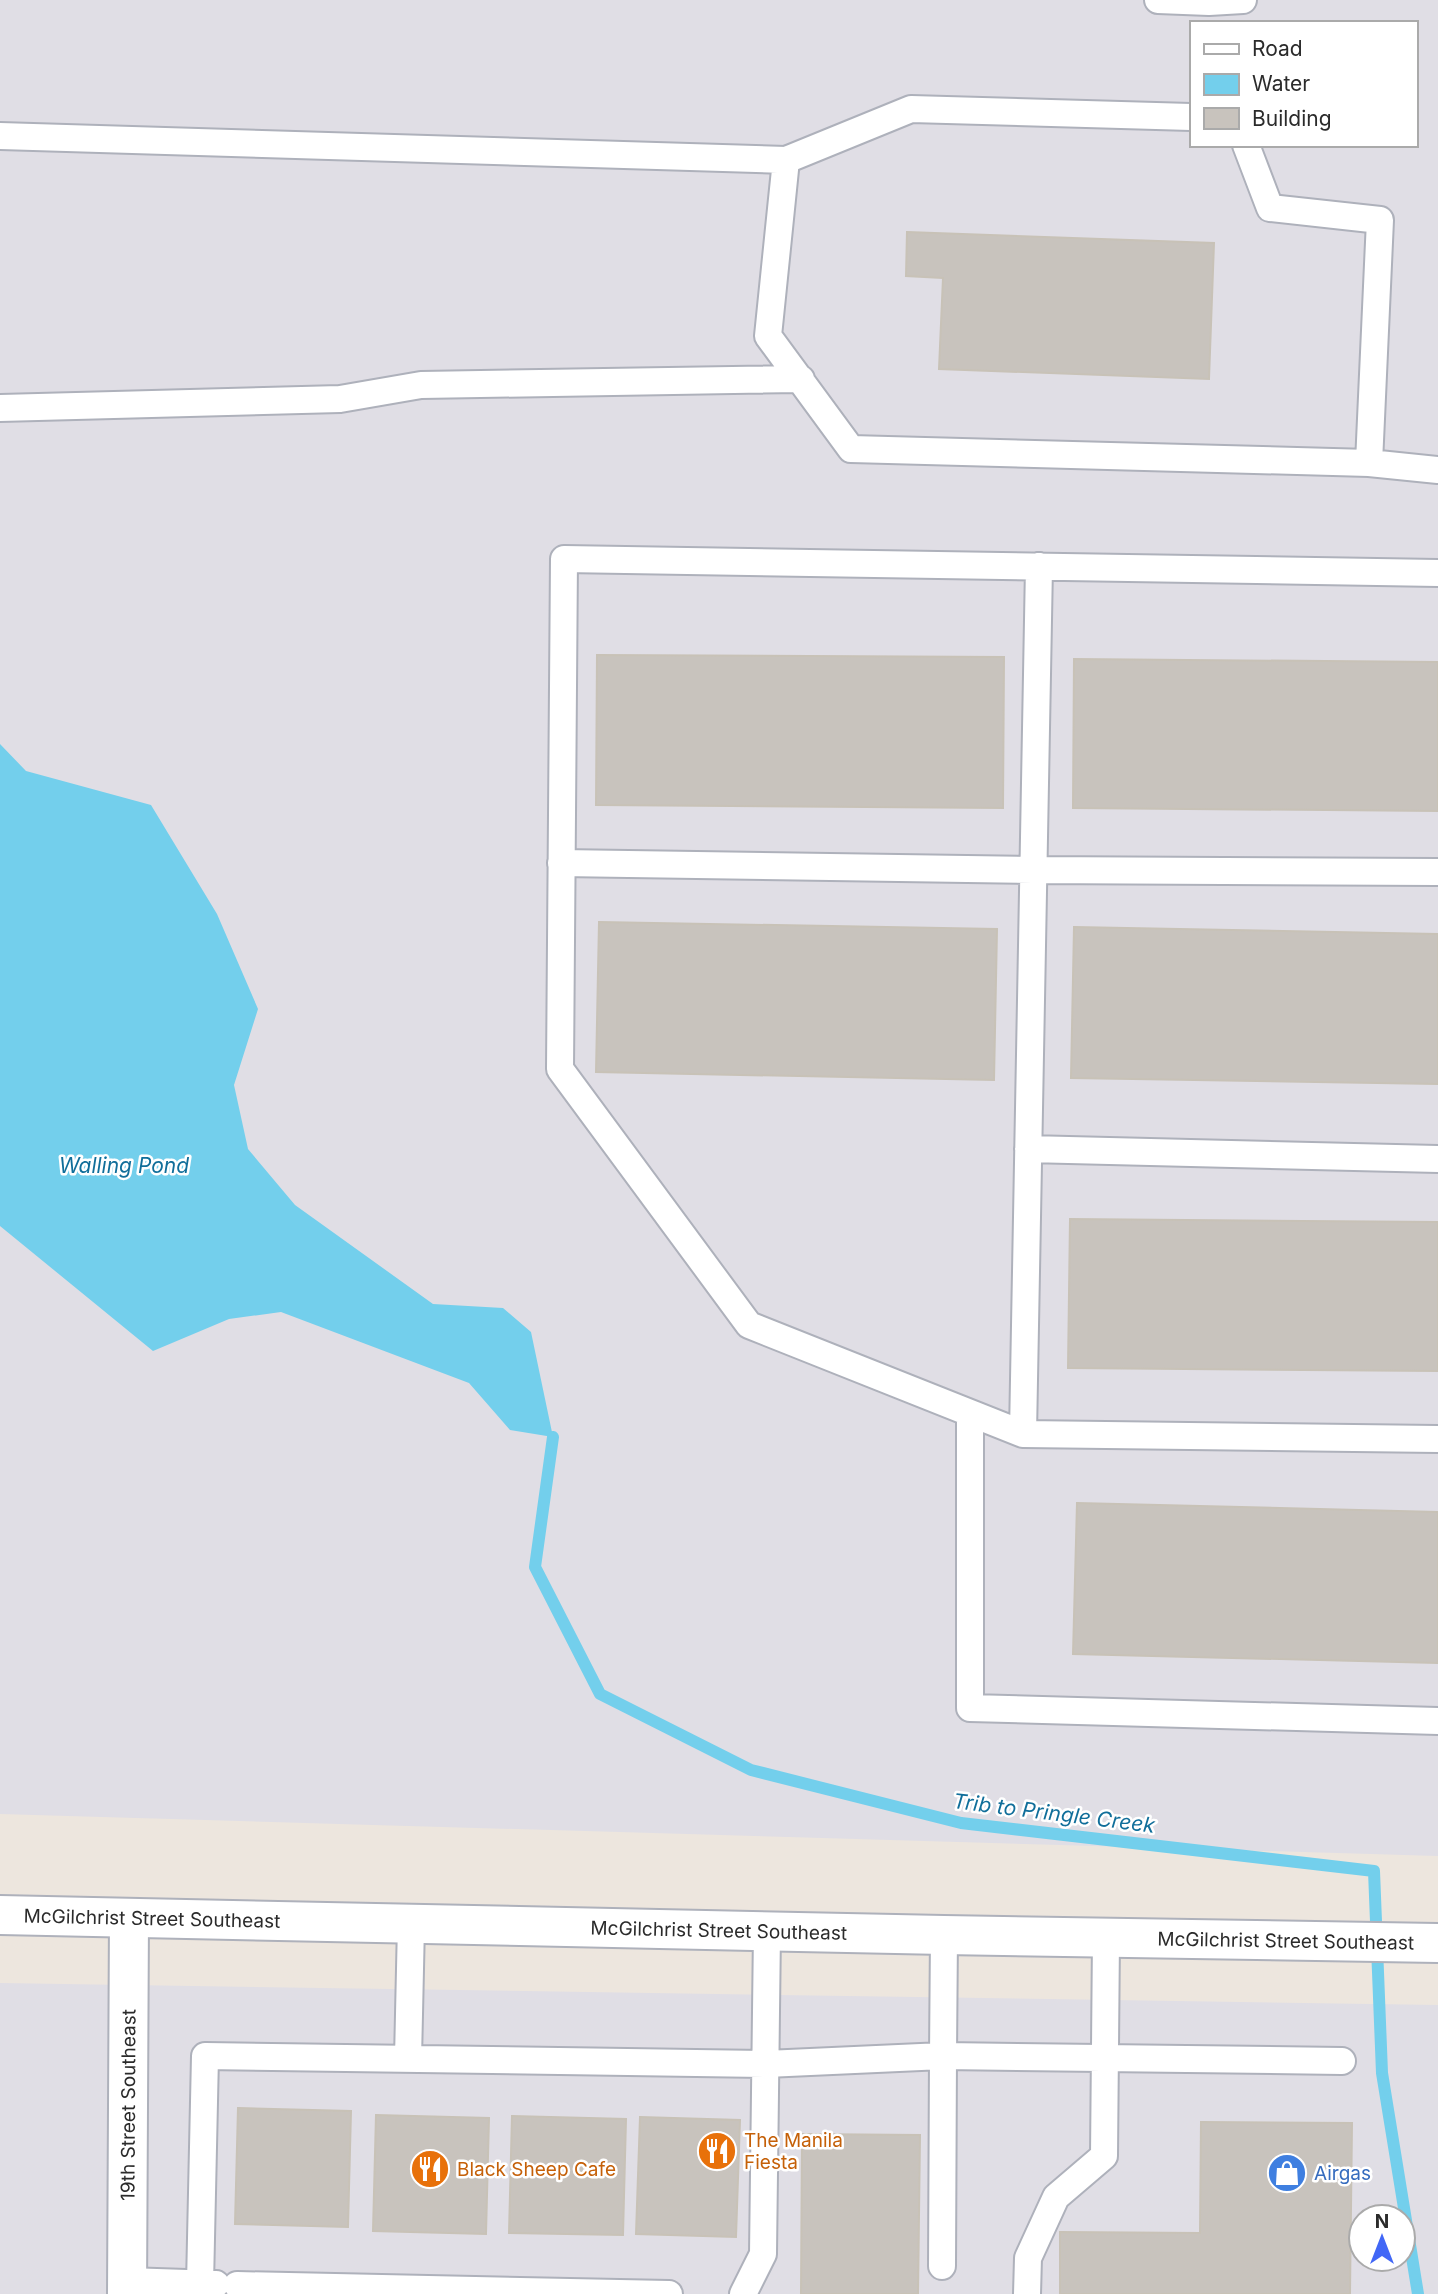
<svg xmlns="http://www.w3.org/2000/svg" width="1438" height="2294" font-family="Inter,sans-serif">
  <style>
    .industrial { fill: #e0dee5; fill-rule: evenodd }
    .water { fill: #73cfec }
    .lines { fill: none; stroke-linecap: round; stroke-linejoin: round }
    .stream { stroke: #73cfec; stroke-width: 12 }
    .building { fill: #c8c3bd; stroke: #c8c2b7; stroke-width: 2 }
    .service-casing { stroke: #aeb1bb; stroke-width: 30 }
    .minor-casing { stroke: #aeb1bb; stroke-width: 42 }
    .tertiary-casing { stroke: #aeb1bb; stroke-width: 42 }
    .service { stroke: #fff; stroke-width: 26 }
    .minor { stroke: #fff; stroke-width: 38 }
    .tertiary { stroke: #fff; stroke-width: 38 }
    .labels { text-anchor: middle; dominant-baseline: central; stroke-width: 5; stroke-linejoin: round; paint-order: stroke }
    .street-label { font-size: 19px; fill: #2b2b2b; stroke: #fff }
    .food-label { font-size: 19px; fill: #c56008; stroke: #fff; text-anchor: start }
    .shop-label { font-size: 19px; fill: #366cbe; stroke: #fff; text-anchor: start }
    .water-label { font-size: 21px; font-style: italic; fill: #106e9a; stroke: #fff }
  </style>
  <rect width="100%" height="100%" fill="#ede6de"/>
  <path class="industrial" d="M 0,0 L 1438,0 L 1438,1856 L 0,1814 ZM 1191,23 L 1415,23 L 1415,145 L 1191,145 Z
    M 0,1983 L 1438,2005 L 1438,2294 L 0,2294 ZM 1361,2217 L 1403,2217 L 1403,2259 L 1361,2259 Z"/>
  <path class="water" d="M 0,744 L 26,771 L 151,805 L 217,914 L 258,1009 L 234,1085 L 248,1149 L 295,1205 L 433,1304 L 503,1308 L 531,1332 L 553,1437 L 510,1430 L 469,1383 L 281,1312 L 229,1319 L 153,1351 L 0,1226 Z"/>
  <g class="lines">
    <path class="stream" d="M 553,1437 L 535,1567 L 600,1694 L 751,1770 L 961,1823 L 1374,1871 L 1382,2073 L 1418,2294"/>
  </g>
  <path class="building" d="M 907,232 L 1214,243 L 1209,379 L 939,369 L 943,278 L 906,276 Z
    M 597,655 L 1004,657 L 1003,808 L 596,805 Z
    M 1074,659 L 1438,662 L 1438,811 L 1073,808 Z
    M 599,922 L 997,929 L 994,1080 L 596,1072 Z
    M 1074,927 L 1438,934 L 1438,1084 L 1071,1078 Z
    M 1070,1219 L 1438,1222 L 1438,1371 L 1068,1368 Z
    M 1077,1503 L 1438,1512 L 1438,1663 L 1073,1654 Z
    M 238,2108 L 351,2111 L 348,2227 L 235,2224 Z
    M 376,2115 L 489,2118 L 486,2234 L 373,2231 Z
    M 512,2116 L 626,2119 L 623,2235 L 509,2233 Z
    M 640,2117 L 740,2120 L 736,2237 L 636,2234 Z
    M 1201,2122 L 1352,2123 L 1350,2294 L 1060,2294 L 1060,2232 L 1200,2233 Z
    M 802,2134 L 920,2135 L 918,2294 L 801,2294 Z"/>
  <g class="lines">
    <g class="service-casing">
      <path id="service" d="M 1158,0 L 1209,2 L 1243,0
        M 1191,117 L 911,109 L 786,160 L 768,336 L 851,449 L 1369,463 L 1438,470
        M 0,136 L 786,160
        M 1246,145 L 1270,208 L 1380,220 L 1369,463
        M 0,408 L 340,399 L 421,385 L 801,379
        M 1438,573 L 564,559 L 560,1069 L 749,1325 L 1023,1434 L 1438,1439
        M 561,863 L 1033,870 L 1438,872
        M 1028,1149 L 1438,1159
        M 970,1413 L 970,1708 L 1438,1721
        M 1023,1434 L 1039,566
        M 408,2059 L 411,1924
        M 942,2266 L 943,2056 L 1342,2061
        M 127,2281 L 216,2284
        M 200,2284 L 205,2056 L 766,2064 L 943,2056 L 944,1935
        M 237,2285 L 669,2294
        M 743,2294 L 763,2254 L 767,1931
        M 1027,2294 L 1028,2258 L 1056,2197 L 1104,2156 L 1106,1938"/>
    </g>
    <g class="minor-casing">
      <g id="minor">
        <path id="s1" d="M 127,2294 L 129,1918"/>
      </g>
    </g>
    <g class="tertiary-casing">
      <g id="tertiary">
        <path id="s2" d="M 0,1915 L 944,1935 L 1438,1943"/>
      </g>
    </g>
    <use href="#service" class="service"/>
    <use href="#minor" class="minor"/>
    <use href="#tertiary" class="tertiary"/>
  </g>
  <defs>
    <g id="restaurant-disc" transform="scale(2.0125)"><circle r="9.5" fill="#e8710a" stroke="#fff"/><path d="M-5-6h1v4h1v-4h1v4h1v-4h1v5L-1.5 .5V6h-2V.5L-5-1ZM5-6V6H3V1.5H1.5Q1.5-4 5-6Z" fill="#fff"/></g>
    <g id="shop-disc" transform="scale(2.0125)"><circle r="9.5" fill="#3f7fe0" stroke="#fff"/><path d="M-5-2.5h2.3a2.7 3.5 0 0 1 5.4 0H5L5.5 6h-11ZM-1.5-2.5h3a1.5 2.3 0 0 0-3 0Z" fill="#fff"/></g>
  </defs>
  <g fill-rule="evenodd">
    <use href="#restaurant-disc" x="717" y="2151"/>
    <use href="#restaurant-disc" x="430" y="2169"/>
    <use href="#shop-disc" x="1287" y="2173"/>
  </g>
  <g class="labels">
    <g class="street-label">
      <text stroke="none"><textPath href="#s2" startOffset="152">McGilchrist Street Southeast</textPath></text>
      <text stroke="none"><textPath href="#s2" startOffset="719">McGilchrist Street Southeast</textPath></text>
      <text stroke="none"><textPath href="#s2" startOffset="1286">McGilchrist Street Southeast</textPath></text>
      <text stroke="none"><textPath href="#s1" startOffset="189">19th Street Southeast</textPath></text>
    </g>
    <g class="food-label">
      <text x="744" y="2140">The Manila<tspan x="744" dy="22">Fiesta</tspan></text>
      <text x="457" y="2169">Black Sheep Cafe</text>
    </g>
    <g class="shop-label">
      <text x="1314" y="2173">Airgas</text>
    </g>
    <g class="water-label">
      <text x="124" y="1165">Walling Pond</text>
      <text transform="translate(1054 1813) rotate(7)">Trib to Pringle Creek</text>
    </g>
  </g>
  <rect x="1190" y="21" width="228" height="126" fill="#ffffff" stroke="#aaaaaa" stroke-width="2"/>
  <rect x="1204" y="44" width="35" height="10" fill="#ffffff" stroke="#aaaaaa" stroke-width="2"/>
  <text x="1252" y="56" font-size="21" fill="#2b2b2b">Road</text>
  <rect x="1204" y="74" width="35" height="21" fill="#73cfec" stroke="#aaaaaa" stroke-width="2"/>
  <text x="1252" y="91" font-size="21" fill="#2b2b2b">Water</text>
  <rect x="1204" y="108" width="35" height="21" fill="#c8c3bd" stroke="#aaaaaa" stroke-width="2"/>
  <text x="1252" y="126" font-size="21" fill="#2b2b2b">Building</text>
  <g transform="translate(1382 2238)"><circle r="33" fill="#ffffff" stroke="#aaaaaa" stroke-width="2"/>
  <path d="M0-5L12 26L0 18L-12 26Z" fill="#4167f6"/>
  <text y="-10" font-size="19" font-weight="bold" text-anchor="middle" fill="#2b2b2b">N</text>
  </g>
</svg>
